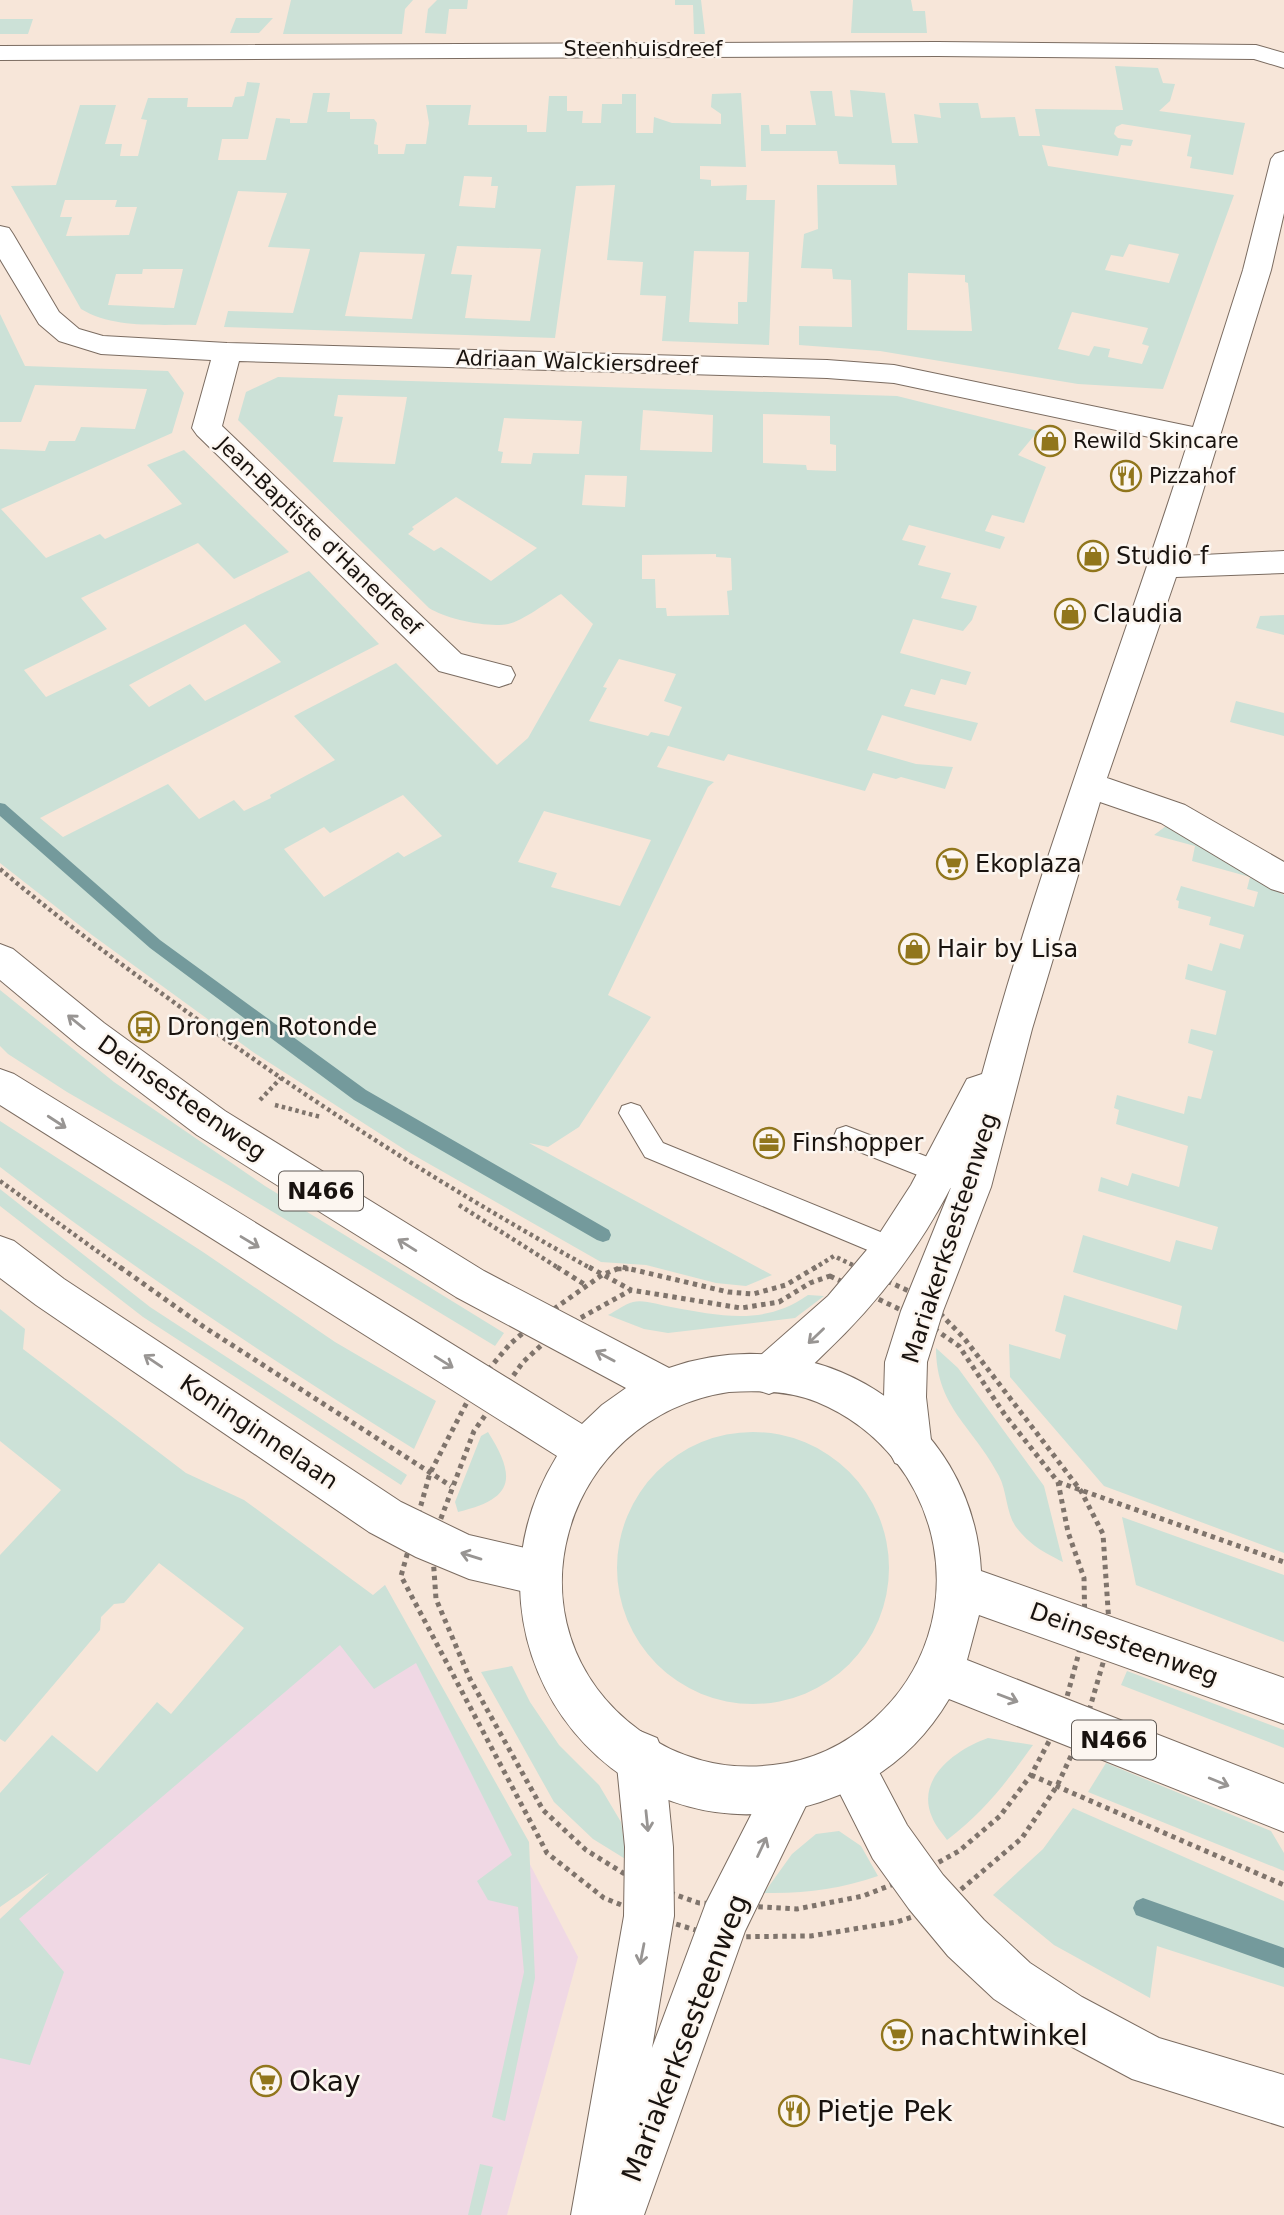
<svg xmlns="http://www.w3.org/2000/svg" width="1284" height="2215" font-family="'DejaVu Sans',sans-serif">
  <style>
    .commercial { fill: #f0d8e4 }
    .green { fill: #cce1d7; fill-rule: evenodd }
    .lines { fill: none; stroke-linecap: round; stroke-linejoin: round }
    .stream { fill: #749a9c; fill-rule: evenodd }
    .lane-casing { stroke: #7b6c61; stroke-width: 2 }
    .street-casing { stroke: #7b6c61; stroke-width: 2 }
    .secondary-casing { stroke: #7b6c61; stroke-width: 2 }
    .highway-casing { stroke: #7b6c61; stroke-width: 2 }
    .path-far1 { stroke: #7f746c; stroke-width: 4.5; stroke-dasharray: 3.5 3.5; stroke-linecap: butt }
    .path { stroke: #7f746c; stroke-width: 5; stroke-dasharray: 4.5 4.5; stroke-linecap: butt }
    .lane { fill: #fff; fill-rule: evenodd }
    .street { fill: #fff; fill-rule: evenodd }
    .secondary { fill: #fff; fill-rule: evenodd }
    .highway { fill: #fff; fill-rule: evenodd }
    .oneway { stroke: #989593 }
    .labels { text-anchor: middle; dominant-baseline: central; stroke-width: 5; stroke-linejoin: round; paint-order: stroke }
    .far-street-label { font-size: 21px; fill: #19130f; stroke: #fcf6f0 }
    .far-poi-label { font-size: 21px; fill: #19130f; stroke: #fcf6f0; text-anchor: start }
    .shield { fill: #fcf6f0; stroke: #5d5752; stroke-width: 2 }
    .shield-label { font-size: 23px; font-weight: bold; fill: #19130f }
    .poi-label { font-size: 24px; fill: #19130f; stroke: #fcf6f0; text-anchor: start }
    .street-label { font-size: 24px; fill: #19130f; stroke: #fcf6f0 }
    .near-poi-label { font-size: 28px; fill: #19130f; stroke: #fcf6f0; text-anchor: start }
    .near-street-label { font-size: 28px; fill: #19130f; stroke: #fcf6f0 }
  </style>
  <rect width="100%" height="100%" fill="#f7e6d9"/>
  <path class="commercial" d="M 385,1585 L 578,1957 L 507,2215 L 0,2215 L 0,1919 Z"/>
  <path class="green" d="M 291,0 L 413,0 L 405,9 L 402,34 L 283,34 Z
    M 437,0 L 468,0 L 467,9 L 449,9 L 446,34 L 425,33 L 428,9 Z
    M 675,0 L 701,0 L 705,34 L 694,34 L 693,5 L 675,5 Z
    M 853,0 L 911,0 L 913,11 L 925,11 L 927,33 L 851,33 Z
    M 236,18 L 273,18 L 259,33 L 230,33 Z
    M 0,19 L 33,19 L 28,34 L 0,34 Z
    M 1115,66 L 1158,68 L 1163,83 L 1175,84 L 1170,101 L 1159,111 L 1245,123 L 1233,175 L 1190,168 L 1192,157 L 1187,156 L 1191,135 L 1122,124 L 1116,127 L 1114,134 L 1118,138 L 1133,140 L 1131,146 L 1121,145 L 1118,156 L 1042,145 L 1048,166 L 1234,195 L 1163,389 L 1078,384 L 880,351 L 799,345 L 799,326 L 852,327 L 851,280 L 833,279 L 832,269 L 801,268 L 804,234 L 818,229 L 817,185 L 897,185 L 895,165 L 839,164 L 837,151 L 761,151 L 761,125 L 769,125 L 770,134 L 786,134 L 786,125 L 816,125 L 810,91 L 832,91 L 835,116 L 853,117 L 850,90 L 885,93 L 892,143 L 918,143 L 914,114 L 941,118 L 939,103 L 978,103 L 981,118 L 1015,117 L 1019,136 L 1040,136 L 1035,109 L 1123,110 ZM 1129,244 L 1179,254 L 1169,283 L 1105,270 L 1111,255 L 1123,257 ZM 908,273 L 965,275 L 965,282 L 968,283 L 972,331 L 907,330 ZM 1072,312 L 1148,328 L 1142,344 L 1149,346 L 1142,364 L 1108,357 L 1110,349 L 1094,346 L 1089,356 L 1058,349 Z
    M 247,82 L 260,83 L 248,139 L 222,139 L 218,160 L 266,160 L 276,118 L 290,119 L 290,123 L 307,123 L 313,93 L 330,93 L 327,112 L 350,112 L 350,119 L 374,119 L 377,123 L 374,144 L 378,145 L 378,154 L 404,154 L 406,144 L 426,144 L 429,123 L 426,105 L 471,105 L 468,125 L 527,125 L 527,132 L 546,132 L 549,96 L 567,96 L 567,111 L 583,111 L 582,123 L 601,123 L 602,104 L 622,104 L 622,94 L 636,94 L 636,133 L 653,133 L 654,117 L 672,123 L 721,124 L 721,114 L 711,107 L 712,94 L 741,93 L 746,167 L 700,166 L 700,179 L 711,180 L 711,186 L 747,185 L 746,200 L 775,200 L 769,345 L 662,341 L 666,296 L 640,295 L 643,262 L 607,260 L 615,185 L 576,186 L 555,338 L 224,327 L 228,311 L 293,313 L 310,249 L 268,247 L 287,193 L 238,191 L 196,325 C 158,324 114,329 81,309 L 11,186 L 56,185 L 80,105 L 116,105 L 105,144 L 122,144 L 120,156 L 138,156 L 147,120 L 141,119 L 148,98 L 188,98 L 187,107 L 232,107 L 235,97 L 244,96 ZM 464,176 L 492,177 L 491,186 L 498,186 L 495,208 L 459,206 ZM 65,200 L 117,200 L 115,207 L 137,207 L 129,235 L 66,236 L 72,217 L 60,217 ZM 457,246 L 541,249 L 530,321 L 465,318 L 472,275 L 451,274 ZM 694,251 L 749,252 L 747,302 L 738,302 L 738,324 L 689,322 ZM 360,252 L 425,254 L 412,319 L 345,316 ZM 143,269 L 183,269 L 174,308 L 108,305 L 116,274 L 142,274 Z
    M 0,314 L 25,366 L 168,371 L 184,393 L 172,433 L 1,509 L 46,558 L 100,534 L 105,539 L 182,504 L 147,465 L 184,450 L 289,552 L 234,579 L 198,543 L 81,598 L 107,629 L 24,670 L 46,697 L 309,571 L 379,644 L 40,818 L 63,837 L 168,784 L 199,819 L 234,800 L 244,811 L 271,798 L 270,795 L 335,760 L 294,716 L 396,663 L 497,765 L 528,738 L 593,624 L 561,594 C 547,602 523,621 508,624 C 488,628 446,619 429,608 L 238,420 L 246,392 L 278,377 L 897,396 L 1038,431 L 1018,455 L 1046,467 L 1024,523 L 992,515 L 985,531 L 1005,537 L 1000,549 L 909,525 L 902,540 L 926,546 L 918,565 L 951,573 L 941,598 L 977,606 L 972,620 L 963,631 L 913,619 L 900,653 L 971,672 L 966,685 L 941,679 L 935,695 L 911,689 L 904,706 L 978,723 L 971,741 L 882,715 L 867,750 L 916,764 L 953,767 L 945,789 L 901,777 L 896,779 L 873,773 L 865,791 L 728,754 L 724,761 L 668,746 L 657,767 L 714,782 L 708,787 L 608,995 L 651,1017 L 579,1127 L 548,1147 L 529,1143 L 772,1275 L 746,1286 L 716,1283 L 646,1265 L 601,1262 L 410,1153 L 253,1052 L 92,935 L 0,863 L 0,449 L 45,451 L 49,441 L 75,441 L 81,427 L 135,429 L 147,389 L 35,385 L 21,422 L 0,422 ZM 338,395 L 407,397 L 395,464 L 333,462 L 343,417 L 334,416 ZM 643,410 L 713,415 L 712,452 L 640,450 ZM 763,414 L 830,416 L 830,444 L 836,445 L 836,471 L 807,470 L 806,465 L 763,463 ZM 504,418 L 582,421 L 579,454 L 533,453 L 531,464 L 501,463 L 503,452 L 498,451 ZM 585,475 L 627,476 L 625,507 L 582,505 ZM 456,497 L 537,548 L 491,581 L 441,547 L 434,551 L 408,534 L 414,529 L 412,527 ZM 716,554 L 716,557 L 731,558 L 732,590 L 727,591 L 729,615 L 667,616 L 666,608 L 656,608 L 655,579 L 642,579 L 642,555 ZM 245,624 L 281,662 L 205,701 L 190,684 L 149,707 L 129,685 ZM 619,659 L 676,674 L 664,701 L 682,707 L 669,736 L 651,732 L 648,736 L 589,721 L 607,688 L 603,687 ZM 403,795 L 442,836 L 404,857 L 398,852 L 324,897 L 284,849 L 324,827 L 330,833 ZM 544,811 L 651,840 L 620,906 L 551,887 L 557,873 L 518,862 Z
    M 1284,615 L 1284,635 L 1256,628 L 1260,616 Z
    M 1236,701 L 1284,713 L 1284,736 L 1230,722 Z
    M 1166,826 L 1284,895 L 1284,1553 L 1104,1486 L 1010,1377 L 1009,1344 L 1060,1359 L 1066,1335 L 1055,1331 L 1064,1295 L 1177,1330 L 1182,1306 L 1073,1272 L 1083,1235 L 1170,1262 L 1176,1240 L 1212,1250 L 1218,1227 L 1098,1191 L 1101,1177 L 1128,1186 L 1132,1173 L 1179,1187 L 1188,1146 L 1116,1124 L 1119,1110 L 1114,1108 L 1117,1095 L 1184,1114 L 1188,1096 L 1201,1099 L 1213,1051 L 1188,1043 L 1191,1029 L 1216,1035 L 1226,991 L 1185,979 L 1188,964 L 1212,971 L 1220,943 L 1240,949 L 1244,935 L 1209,925 L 1211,917 L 1178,908 L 1179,901 L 1176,900 L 1181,886 L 1254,907 L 1258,892 L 1247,889 L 1250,877 L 1192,861 L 1195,846 L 1154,835 Z
    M 0,990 L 114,1082 L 265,1186 L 504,1333 L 495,1346 L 230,1186 L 67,1092 L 8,1054 L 0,1046 Z
    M 0,1121 L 203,1252 L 335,1342 L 436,1401 L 414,1449 C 272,1360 133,1269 0,1167 Z
    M 0,1189 L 150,1307 L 407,1475 L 401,1485 L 143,1317 L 0,1206 Z
    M 808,1295 L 824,1296 L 795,1318 L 668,1333 L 644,1329 L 608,1315 C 616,1311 625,1304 633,1302 C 643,1299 660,1305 671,1307 C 721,1316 764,1326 808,1295 Z
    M 0,1309 L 25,1329 L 23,1349 L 186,1473 L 244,1500 L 373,1595 L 385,1585 L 529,1842 L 535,1978 L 505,2121 L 492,2117 L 524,1972 L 518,1907 L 488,1900 L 477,1881 L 512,1855 L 416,1663 L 374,1689 L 340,1645 L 19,1919 L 64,1972 L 30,2065 L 0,2058 L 0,1919 L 50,1872 L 0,1907 L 0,1793 L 52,1735 L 97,1772 L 157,1702 L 171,1714 L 244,1628 L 159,1563 L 124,1603 L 114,1604 L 101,1617 L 100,1630 L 5,1742 L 0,1739 L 0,1555 L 61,1490 L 0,1441 Z
    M 936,1348 L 958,1368 L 1044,1486 L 1063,1562 C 1043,1552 1030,1545 1016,1527 C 1006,1513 1007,1491 999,1476 C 974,1427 936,1408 936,1348 Z
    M617 1568a136 136 0 1 1 272 0a136 136 0 1 1-272 0Z
    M 488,1432 C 517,1478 514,1499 458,1512 L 455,1502 L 481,1436 Z
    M 1122,1517 L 1284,1575 L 1284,1642 L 1136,1585 Z
    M 512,1666 L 530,1702 L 559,1745 L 599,1785 L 621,1822 L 627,1860 L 593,1839 L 554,1802 L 481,1672 Z
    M 1127,1671 L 1284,1730 L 1284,1748 L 1121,1685 Z
    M 988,1738 L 1033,1745 C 1005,1784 985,1811 947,1840 C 942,1833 935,1825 932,1817 C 915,1778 957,1749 988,1738 Z
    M 1106,1763 L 1271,1831 L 1284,1853 L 1284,1871 L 1088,1792 Z
    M 1073,1808 L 1284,1901 L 1284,1987 L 1157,1946 L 1150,1998 L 1054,1945 L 993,1895 L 1043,1849 Z
    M 839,1831 L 861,1846 L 878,1876 C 839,1889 805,1894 764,1893 L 792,1854 L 816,1834 Z
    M 480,2164 L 493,2167 L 481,2215 L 468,2215 Z"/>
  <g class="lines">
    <path class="stream" d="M 0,803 L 5,804 L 160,940 L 366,1090 L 609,1230 L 611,1235 L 609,1240 L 603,1242 L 597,1240 L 354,1100 L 150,948 L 0,816 Z
      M 1143,1898 L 1284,1948 L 1284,1968 L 1136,1915 L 1133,1908 L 1136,1901 Z"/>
    <g class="lane-casing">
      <path id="lane" d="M 631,1103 L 640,1106 L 663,1143 L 900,1240 L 904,1248 L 900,1256 L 891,1259 L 882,1256 L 645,1157 L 619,1113 L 622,1106 Z
        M 846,1126 L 962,1170 L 966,1178 L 962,1186 L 953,1189 L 837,1143 L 834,1136 L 837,1129 Z"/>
    </g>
    <g class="street-casing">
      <path id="street" d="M 937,42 L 1256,45 L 1284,53 L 1284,68 L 1254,59 L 937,56 L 0,60 L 0,46 Z
        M 1284,151 L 1284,213 L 1271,270 L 1183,556 L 1284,551 L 1284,573 L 1176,577 L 1107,778 L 1185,805 L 1284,862 L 1284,893 L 1271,889 L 1161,823 L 1100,802 L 1032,1029 L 991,1187 L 943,1311 L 927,1362 L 926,1397 L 932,1449 L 925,1463 L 910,1469 L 895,1463 L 888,1449 L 884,1397 L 885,1362 L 901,1311 L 952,1185 C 919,1249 877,1304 825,1353 C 808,1370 791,1386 769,1394 L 754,1389 L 748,1375 L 754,1361 L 828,1296 L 876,1239 L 911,1185 L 967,1079 L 982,1074 C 1040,861 1120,655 1187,445 L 894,383 L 827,378 L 239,361 L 222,426 L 461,654 L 511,667 L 515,675 L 511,683 L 499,687 L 439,671 L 197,435 L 192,428 L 211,360 L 101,354 L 59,341 L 39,324 L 0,259 L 0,226 L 9,228 L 13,234 L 59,312 L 79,329 L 103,336 L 227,343 L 827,360 L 894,365 L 1193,427 L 1243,270 L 1271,159 L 1275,154 Z
        M 0,1236 L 14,1241 L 64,1279 L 401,1502 L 469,1535 L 538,1551 L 554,1558 L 560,1573 L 554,1588 L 538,1595 L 469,1579 L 416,1557 L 369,1532 L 36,1305 L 0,1278 Z
        M 851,1744 L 868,1751 L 907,1825 L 943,1875 L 984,1920 L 1030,1963 L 1082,1997 L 1159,2038 L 1284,2075 L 1284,2127 L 1132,2079 L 1046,2033 L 994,1999 L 948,1956 L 909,1909 L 873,1859 L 827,1768 L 834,1751 Z"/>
    </g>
    <g class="secondary-casing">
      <path id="secondary" d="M 640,1731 L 657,1738 L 664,1755 L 673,1847 L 674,1916 L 652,2048 L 706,1903 L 774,1770 L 791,1763 L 808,1770 L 815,1787 L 745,1931 L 644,2215 L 571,2215 L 624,1916 L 625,1847 L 616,1755 L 623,1738 Z"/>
    </g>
    <g class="highway-casing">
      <path id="highway" d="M 0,944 L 13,949 L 104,1023 L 225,1111 L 484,1271 L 669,1368 C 815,1316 973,1413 981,1571 L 1284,1678 L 1284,1724 L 979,1615 L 967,1660 L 1284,1784 L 1284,1832 L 949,1699 C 923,1743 887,1775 839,1795 C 627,1883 438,1651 557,1456 L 0,1105 L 0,1069 L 14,1074 L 582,1424 L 602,1405 L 626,1388 L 456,1297 L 197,1135 L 78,1045 L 0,980 ZM 729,1392 C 759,1390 790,1391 817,1402 C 947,1456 979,1625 874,1719 C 845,1745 812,1761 773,1765 C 725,1771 678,1759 639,1730 C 499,1627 562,1417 729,1392 Z"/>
    </g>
    <path class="path-far1" d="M 0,869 C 54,915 111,957 168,998 C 303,1097 445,1188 592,1269
      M 260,1100 L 281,1078
      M 275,1105 L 321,1117
      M 0,1181 L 122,1269
      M 459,1205 L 560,1269
      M 618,1269 L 629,1269
      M 813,1269 L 834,1256 L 861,1269"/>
    <path class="path" d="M 120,1267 L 204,1327 L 451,1486
      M 557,1267 L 587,1286
      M 589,1267 L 631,1290
      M 816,1267 L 786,1285 L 753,1294 L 728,1292 L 622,1267 L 602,1275 L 537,1321 L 510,1344 L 477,1383 L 430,1473 L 401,1576 L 547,1853 L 604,1898 L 649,1916 L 719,1937 L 811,1936 L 897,1922 L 939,1908 L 1022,1838 L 1057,1786 L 1084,1728 L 1110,1639 L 1103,1534 L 1081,1491 L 964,1338 L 926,1299 L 857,1267
      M 830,1276 L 920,1319 L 959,1346 L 1005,1415 L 1058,1482 L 1068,1532 L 1084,1578 L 1085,1630 L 1061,1719 L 1031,1775 L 1000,1816 L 959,1851 L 914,1876 L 863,1896 L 797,1909 L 699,1903 L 636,1881 L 586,1850 L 543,1810 L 470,1679 L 436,1599 L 432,1542 L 474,1431 L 523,1362 L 557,1331 L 631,1290 L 741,1308 L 779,1302 L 810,1283 Z
      M 1058,1482 L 1284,1562
      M 1031,1775 L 1284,1885"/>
    <use href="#lane" class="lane"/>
    <use href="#street" class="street"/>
    <use href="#secondary" class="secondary"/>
    <use href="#highway" class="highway"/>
  </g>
  <defs><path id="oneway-shaft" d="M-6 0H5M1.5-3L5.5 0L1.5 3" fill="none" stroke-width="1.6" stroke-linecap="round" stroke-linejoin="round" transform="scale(1.75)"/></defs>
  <g class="oneway">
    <use href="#oneway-shaft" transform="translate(76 1022) rotate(-141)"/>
    <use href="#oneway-shaft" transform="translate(57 1122) rotate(33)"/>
    <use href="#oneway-shaft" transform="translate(250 1242) rotate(31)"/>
    <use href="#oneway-shaft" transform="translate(407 1245) rotate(-148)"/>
    <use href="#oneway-shaft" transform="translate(816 1336) rotate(136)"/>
    <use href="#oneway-shaft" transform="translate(605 1356) rotate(-152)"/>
    <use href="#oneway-shaft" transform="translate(153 1361) rotate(-146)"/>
    <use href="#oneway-shaft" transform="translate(444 1362) rotate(32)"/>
    <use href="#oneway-shaft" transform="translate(471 1556) rotate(-163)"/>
    <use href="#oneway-shaft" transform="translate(1008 1698) rotate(21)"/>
    <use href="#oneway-shaft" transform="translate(1219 1782) rotate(22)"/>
    <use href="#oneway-shaft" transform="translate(647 1821) rotate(84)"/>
    <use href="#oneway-shaft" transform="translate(762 1847) rotate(-65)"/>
    <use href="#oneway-shaft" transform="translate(642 1954) rotate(101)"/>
  </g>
  <defs>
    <g id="shop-ring" transform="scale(1.575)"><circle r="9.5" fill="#fcf6f0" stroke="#91761c" stroke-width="1.5"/><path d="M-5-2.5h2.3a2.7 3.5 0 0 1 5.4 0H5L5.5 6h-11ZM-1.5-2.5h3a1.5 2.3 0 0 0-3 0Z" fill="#91761c"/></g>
    <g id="restaurant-ring" transform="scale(1.575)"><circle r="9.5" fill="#fcf6f0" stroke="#91761c" stroke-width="1.5"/><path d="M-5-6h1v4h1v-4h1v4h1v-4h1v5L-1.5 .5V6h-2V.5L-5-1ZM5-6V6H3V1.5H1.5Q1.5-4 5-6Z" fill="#91761c"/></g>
    <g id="supermarket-ring" transform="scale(1.575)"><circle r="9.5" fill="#fcf6f0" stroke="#91761c" stroke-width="1.5"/><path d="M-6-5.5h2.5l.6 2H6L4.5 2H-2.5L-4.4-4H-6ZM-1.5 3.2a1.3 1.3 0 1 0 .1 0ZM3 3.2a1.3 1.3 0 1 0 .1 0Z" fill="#91761c"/></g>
    <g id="bus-ring" transform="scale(1.575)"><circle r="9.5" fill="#fcf6f0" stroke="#91761c" stroke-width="1.5"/><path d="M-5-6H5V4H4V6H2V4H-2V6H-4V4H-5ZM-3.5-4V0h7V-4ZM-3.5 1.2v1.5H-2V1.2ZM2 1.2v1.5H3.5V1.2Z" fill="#91761c"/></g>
    <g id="office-ring" transform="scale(1.575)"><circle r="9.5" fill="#fcf6f0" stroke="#91761c" stroke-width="1.5"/><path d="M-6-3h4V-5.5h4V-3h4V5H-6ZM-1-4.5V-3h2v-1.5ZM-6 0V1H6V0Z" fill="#91761c"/></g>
  </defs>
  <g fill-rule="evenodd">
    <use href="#shop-ring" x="1050" y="441"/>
    <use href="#restaurant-ring" x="1126" y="476"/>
    <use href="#shop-ring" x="1093" y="556"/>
    <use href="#shop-ring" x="1070" y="614"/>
    <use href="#supermarket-ring" x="952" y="864"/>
    <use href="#shop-ring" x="914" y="949"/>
    <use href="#bus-ring" x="144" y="1027"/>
    <use href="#office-ring" x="769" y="1143"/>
    <use href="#supermarket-ring" x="897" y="2035"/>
    <use href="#supermarket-ring" x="266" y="2081"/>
    <use href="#restaurant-ring" x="794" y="2111"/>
  </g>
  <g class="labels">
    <g class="far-street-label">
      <text x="643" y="49">Steenhuisdreef</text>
      <text transform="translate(577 362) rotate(2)">Adriaan Walckiersdreef</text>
      <text transform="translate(319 536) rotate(44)">Jean-Baptiste d'Hanedreef</text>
    </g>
    <g class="far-poi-label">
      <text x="1073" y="441">Rewild Skincare</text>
      <text x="1149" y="476">Pizzahof</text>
    </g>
    <g class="shield">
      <rect x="279" y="1171.5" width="84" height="39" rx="5"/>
      <rect x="1072" y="1720.5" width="84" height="39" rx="5"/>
    </g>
    <g class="shield-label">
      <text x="321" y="1191">N466</text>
      <text x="1114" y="1740">N466</text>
    </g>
    <g class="poi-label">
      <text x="1116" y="556">Studio f</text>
      <text x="1093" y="614">Claudia</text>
      <text x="975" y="864">Ekoplaza</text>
      <text x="937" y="949">Hair by Lisa</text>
      <text x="167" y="1027">Drongen Rotonde</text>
      <text x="792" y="1143">Finshopper</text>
    </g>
    <g class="street-label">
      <text transform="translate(182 1098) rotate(35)">Deinsesteenweg</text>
      <text transform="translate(950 1238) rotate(-72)">Mariakerksesteenweg</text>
      <text transform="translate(259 1432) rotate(34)">Koninginnelaan</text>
      <text transform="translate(1124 1644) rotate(20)">Deinsesteenweg</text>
    </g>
    <g class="near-poi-label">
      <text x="920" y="2035">nachtwinkel</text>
      <text x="289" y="2081">Okay</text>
      <text x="817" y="2111">Pietje Pek</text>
    </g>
    <g class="near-street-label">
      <text transform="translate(685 2038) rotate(-69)">Mariakerksesteenweg</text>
    </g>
  </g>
</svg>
